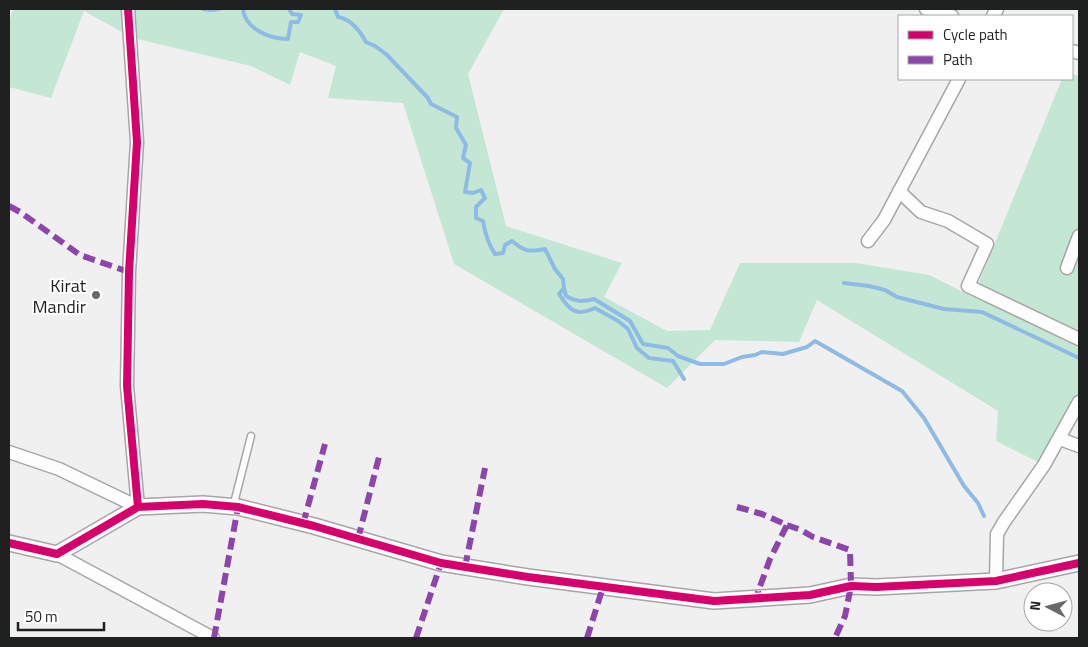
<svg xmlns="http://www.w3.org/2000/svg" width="1088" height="647" font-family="'Titillium Web',sans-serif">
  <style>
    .green { fill: #c3e7d4 }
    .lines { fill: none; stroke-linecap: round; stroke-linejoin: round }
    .stream { stroke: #8dbbe5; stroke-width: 4 }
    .service-casing { stroke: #a6a6a7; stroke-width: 9 }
    .minor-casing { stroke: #a6a6a7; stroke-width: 15 }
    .tertiary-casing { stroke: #a6a6a7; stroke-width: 18 }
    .service { stroke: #fdfdfd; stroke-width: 6 }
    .minor { stroke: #fdfdfd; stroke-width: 12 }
    .tertiary { stroke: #fdfdfd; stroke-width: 15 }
    .quiet { stroke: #8e44ad; stroke-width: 6; stroke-dasharray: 12 6; stroke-linecap: butt }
    .cycleway-casing { stroke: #fff; stroke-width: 11 }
    .cycleway { stroke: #d6006c; stroke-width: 8 }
    .poi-dot { fill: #686969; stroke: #fff; stroke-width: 2 }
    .labels { text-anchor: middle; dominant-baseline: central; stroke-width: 4; stroke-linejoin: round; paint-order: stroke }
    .poi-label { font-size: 18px; fill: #1f2020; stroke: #fff; text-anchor: end }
  </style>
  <rect width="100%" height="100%" fill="#f0f0f1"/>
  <path class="green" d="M 17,9 L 504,9 L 468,74 L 506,226 L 622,263 L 604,297 L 667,331 L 710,330 L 740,263 L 856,263 L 929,275 L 973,297 L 1062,79 L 1072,79 L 1072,74 L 1079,76 L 1079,401 L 1044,465 L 996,441 L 998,411 L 817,300 L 799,342 L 715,340 L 667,388 L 454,264 L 403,103 L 328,98 L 336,66 L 300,52 L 290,85 L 251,66 L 133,38 L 84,11 L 51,98 L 9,87 L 9,24 L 12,11 Z"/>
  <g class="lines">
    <path class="stream" d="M 203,9 L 210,10 L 219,9
      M 243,9 C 245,29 270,39 288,39 L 291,22 L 298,22 L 301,15 L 292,14 L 289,9
      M 335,9 L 338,17 C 351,19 360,31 366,42 L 375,46 L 387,55 L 428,98 L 431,104 L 457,117 L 456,128 L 466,145 L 463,158 L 470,163 L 465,192 L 473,193 L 481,190 L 485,198 L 476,207 L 476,218 L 483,221 C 485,233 488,244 495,254 L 503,253 L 505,245 L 512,241 C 525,252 529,252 545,249 L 555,269 L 563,279 L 564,288 L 559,294 C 569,310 576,317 595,308 L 618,321 L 628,329 L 637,348 L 649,358 L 673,361 L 684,379
      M 844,283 L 869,286 L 885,290 L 897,297 L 944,309 L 982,312 L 1079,358
      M 564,288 L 566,296 C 576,302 583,302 594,299 L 630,321 L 643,344 L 668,348 L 678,356 L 700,364 L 724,364 L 742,357 L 755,355 L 762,352 L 783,354 L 807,347 L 815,341 L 902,391 L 924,418 L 964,486 L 978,503 L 984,516"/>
    <g class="service-casing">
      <path id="service" d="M 233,507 L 251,436"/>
    </g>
    <g class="minor-casing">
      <path id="minor" d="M 128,9 L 137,142 L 129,272 L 127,386 L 138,507
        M 926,9 L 952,16
        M 993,16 L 997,9
        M 1072,51 L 1079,53
        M 899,191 L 921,212 L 948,221 L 987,244 L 968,286 L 1079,339
        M 868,241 L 884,220 L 959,79
        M 1067,268 L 1079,236
        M 1060,439 L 1079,446
        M 9,452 L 59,469 L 138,507
        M 57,554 L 213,638
        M 996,581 L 997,534 L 1004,522 L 1044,465 L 1079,402"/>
    </g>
    <g class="tertiary-casing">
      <path id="tertiary" d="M 9,543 L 57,554 L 138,507 L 203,504 L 238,507 L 314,526 L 441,563 L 528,577 L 714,601 L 810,595 L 851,586 L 876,587 L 996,581 L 1079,563"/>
    </g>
    <use href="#service" class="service"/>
    <use href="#minor" class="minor"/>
    <use href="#tertiary" class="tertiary"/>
    <path class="quiet" d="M 9,206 L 20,212 L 80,255 L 129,272
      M 737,507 L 762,514 L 787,525 L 770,559 L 758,592 L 761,598
      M 303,524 L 325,444
      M 787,525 L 801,530 L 813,537 L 850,550 L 851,586 L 845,616 L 835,638
      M 358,539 L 380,453
      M 465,567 L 485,468
      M 214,638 L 238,507
      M 416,638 L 441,563
      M 587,638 L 603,587"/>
    <g class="cycleway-casing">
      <path id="cycleway" d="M 128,9 L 137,142 L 129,272 L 127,386 L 138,507
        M 9,543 L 57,554 L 138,507 L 203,504 L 238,507 L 314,526 L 441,563 L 528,577 L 714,601 L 810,595 L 851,586 L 876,587 L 996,581 L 1079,563"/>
    </g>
    <use href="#cycleway" class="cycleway"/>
  </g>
  <circle class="poi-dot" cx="96" cy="295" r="5"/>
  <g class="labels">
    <g class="poi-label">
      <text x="86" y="285">Kirat<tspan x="86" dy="21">Mandir</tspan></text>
    </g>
  </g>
  <rect width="1088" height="647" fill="none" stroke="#1f2020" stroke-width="20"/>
  <rect x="898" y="15" width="175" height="65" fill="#ffffff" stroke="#a5a6a6"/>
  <rect x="908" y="31" width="25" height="8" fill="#d6006c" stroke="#a5a6a6"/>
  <text x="943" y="40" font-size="15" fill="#1f2020">Cycle path</text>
  <rect x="908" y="56" width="25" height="8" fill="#8e44ad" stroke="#a5a6a6"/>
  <text x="943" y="65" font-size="15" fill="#1f2020">Path</text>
  <g transform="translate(1048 607) rotate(276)"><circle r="24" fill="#ffffff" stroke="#a5a6a6"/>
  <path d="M0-4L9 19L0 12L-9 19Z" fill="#686969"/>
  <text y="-8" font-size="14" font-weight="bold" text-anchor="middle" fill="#1f2020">N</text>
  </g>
  <path d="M18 622v8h86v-8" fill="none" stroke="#1f2020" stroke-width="2.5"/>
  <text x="25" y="622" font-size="15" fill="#1f2020" stroke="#ffffff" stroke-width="4" paint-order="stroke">50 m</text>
</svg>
